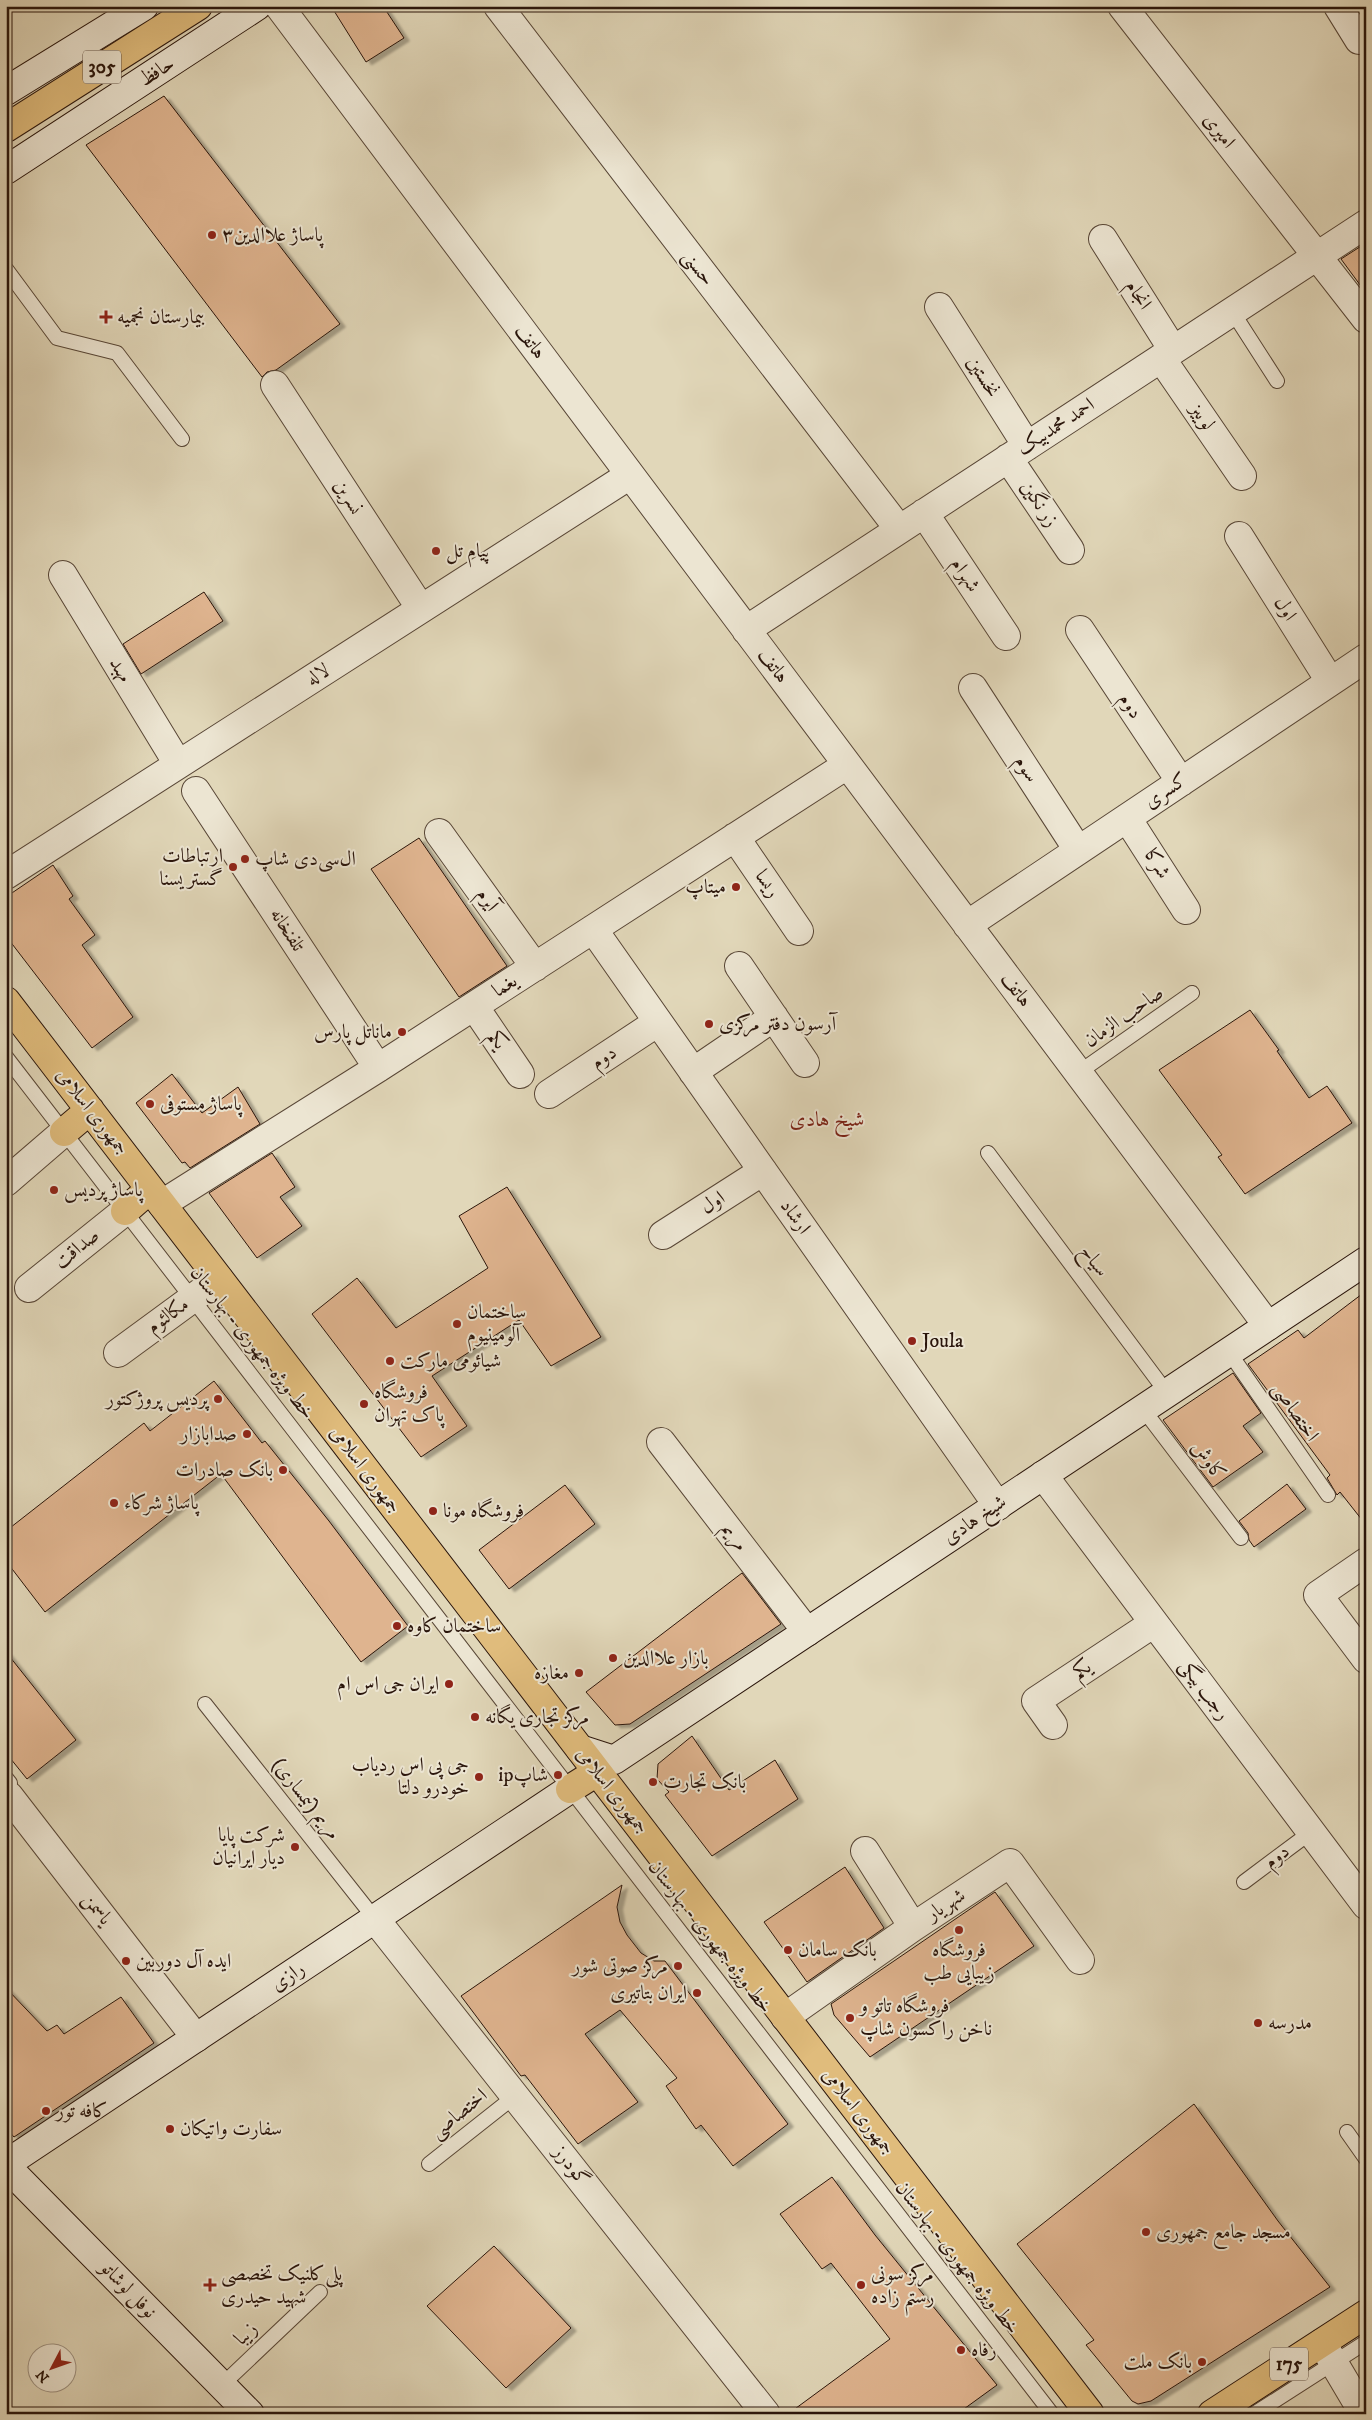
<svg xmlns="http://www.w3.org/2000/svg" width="1372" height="2420" font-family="'IM FELL DW Pica',Amiri,serif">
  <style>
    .building { fill: #dfb48f; stroke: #2a150b; filter: url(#shadow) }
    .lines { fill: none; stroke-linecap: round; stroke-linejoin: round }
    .lane-casing { stroke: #584636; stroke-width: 16 }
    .street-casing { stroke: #584636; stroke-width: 30 }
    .secondary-casing { stroke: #2a150b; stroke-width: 30 }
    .primary-casing { stroke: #2a150b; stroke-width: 30 }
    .lane { stroke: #ece5d2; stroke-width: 14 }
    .street { stroke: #ece5d2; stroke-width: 28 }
    .secondary { stroke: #ece5d2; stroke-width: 28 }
    .primary { stroke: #e0bc7c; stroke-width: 28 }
    .poi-dot { fill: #8f2418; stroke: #ece5d2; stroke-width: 2 }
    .labels { text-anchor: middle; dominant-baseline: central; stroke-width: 4; stroke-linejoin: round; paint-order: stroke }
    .shield { fill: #ece5d2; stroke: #645347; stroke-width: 1 }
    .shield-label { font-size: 19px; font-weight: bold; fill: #2a150b }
    .street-label { font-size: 20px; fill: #2a150b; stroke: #ece5d2 }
    .poi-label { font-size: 20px; fill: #2a150b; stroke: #ece5d2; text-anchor: start }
    .neighbourhood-label { font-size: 21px; fill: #7a1f14; stroke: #ece5d2 }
  </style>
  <defs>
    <filter id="shadow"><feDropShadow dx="5.5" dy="3" stdDeviation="1" flood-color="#0004"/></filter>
  </defs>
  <rect width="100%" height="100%" fill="#e1d7b9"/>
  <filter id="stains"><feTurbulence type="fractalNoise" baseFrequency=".004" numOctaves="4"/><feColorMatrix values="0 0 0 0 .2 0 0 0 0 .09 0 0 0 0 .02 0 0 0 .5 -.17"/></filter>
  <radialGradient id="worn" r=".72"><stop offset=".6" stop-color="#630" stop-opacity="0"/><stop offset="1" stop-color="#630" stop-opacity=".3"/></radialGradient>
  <path class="building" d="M 331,6 L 383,6 L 404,38 L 366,62 Z
    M 164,96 L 340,324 L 276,370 L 267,372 L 262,377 L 86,145 Z
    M 1366,243 L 1366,293 L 1341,259 Z
    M 204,592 L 223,621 L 141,674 L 123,644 Z
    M 419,838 L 507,966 L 459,997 L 371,869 Z
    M 53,865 L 73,896 L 69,899 L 95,935 L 82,945 L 133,1017 L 92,1048 L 6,936 L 6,897 Z
    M 1250,1010 L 1279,1050 L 1277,1051 L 1309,1098 L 1327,1086 L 1352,1123 L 1245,1194 L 1218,1157 L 1222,1155 L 1159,1070 Z
    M 172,1074 L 202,1113 L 238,1087 L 260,1124 L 190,1168 L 185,1162 L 182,1163 L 136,1103 Z
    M 272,1153 L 295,1187 L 280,1197 L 302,1226 L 257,1258 L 209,1193 Z
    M 507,1187 L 601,1337 L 551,1366 L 519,1320 L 432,1376 L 467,1426 L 421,1457 L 312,1314 L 357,1278 L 396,1328 L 488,1268 L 459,1216 Z
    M 1366,1291 L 1366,1525 L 1340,1492 L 1337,1495 L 1327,1478 L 1330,1475 L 1248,1364 L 1298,1330 L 1304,1338 Z
    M 1233,1373 L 1261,1413 L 1243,1426 L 1263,1452 L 1213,1487 L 1163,1420 Z
    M 214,1381 L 262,1443 L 265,1441 L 329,1521 L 408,1626 L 361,1662 L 221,1474 L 45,1612 L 6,1561 L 6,1531 L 144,1423 L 150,1431 Z
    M 1287,1484 L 1306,1509 L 1254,1547 L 1249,1540 L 1248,1533 L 1239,1521 Z
    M 565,1485 L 595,1524 L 509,1589 L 479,1550 Z
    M 742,1573 L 781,1624 L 630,1724 L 615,1725 L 586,1692 Z
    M 6,1652 L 76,1740 L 27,1779 L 6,1753 Z
    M 692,1736 L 729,1790 L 775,1760 L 798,1799 L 712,1856 L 665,1795 L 669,1792 L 657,1779 L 658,1764 Z
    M 845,1867 L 884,1928 L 807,1982 L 764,1922 Z
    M 622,1885 L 617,1907 L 620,1922 L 627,1935 L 641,1953 L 654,1961 L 665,1961 L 788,2124 L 733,2166 L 701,2125 L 696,2129 L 666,2086 L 677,2078 L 620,2010 L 585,2034 L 638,2102 L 578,2144 L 525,2075 L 521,2076 L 461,1996 Z
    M 995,1892 L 1034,1946 L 870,2057 L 834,2015 L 831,2004 Z
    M 6,1988 L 47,2031 L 57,2025 L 64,2034 L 121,1997 L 154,2043 L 14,2137 L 6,2128 Z
    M 1194,2104 L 1278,2221 L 1330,2287 L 1151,2401 L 1138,2404 L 1132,2401 L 1086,2345 L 1094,2340 L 1017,2244 Z
    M 832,2177 L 875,2235 L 997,2385 L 957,2414 L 788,2414 L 890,2339 L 831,2263 L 822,2269 L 780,2214 Z
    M 494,2246 L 571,2328 L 506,2388 L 427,2306 Z"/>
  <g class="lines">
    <g class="lane-casing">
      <path id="lane" d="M 6,269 L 57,338 L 117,353 L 182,439
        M 1232,311 L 1277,381
        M 6,1057 L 1052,2414
        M 1078,1073 L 1192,993
        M 988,1153 L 1167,1393
        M 1229,1352 L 1328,1495
        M 1143,1409 L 1241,1538
        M 205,1704 L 375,1919
        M 6,1778 L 10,1783 L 9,1796
        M 1244,1882 L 1311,1832
        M 1347,2132 L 1366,2159
        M 429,2164 L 515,2096
        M 222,2385 L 320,2292
        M 1254,2414 L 1366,2342"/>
    </g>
    <g class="street-casing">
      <path id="street" d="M 279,6 L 1268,1326
        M 498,6 L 899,529
        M 1122,6 L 1366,319
        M 1338,6 L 1359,40
        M 1103,239 L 1173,350
        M 939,307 L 1027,446
        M 1161,358 L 1242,476
        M 275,385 L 421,609
        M 1008,458 L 1070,550
        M 924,513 L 1006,636
        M 1239,536 L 1330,681
        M 63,575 L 178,764
        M 746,630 L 1366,224
        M 1080,630 L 1181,782
        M 973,688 L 1078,850
        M 196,791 L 378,1068
        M 1127,818 L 1186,910
        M 439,833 L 535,967
        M 735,837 L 799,931
        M 6,875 L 630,475
        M 967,925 L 1366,658
        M 593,929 L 998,1506
        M 739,966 L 805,1063
        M 474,1006 L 520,1074
        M 693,1072 L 774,1017
        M 549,1094 L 658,1022
        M 6,1182 L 64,1132
        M 162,1204 L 378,1068 L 847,765
        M 663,1235 L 763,1171
        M 29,1288 L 125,1211
        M 118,1353 L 219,1279
        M 661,1442 L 807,1632
        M 1043,1475 L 1366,1905
        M 1366,1562 L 1318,1595 L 1366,1659
        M 1053,1725 L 1036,1701 L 1154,1623
        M 6,1798 L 9,1796 L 196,2038
        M 865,1851 L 913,1927
        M 375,1919 L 766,2414
        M 785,2017 L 913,1927 L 1010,1863 L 1080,1960
        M 1322,2343 L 1364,2414"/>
    </g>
    <g class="secondary-casing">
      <path id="secondary" d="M 6,91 L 144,6
        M 6,170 L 257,6
        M 580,1749 L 614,1760 L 1366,1261
        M 6,2164 L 570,1789
        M 6,2166 L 250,2414"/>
    </g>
    <g class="primary-casing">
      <path id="primary" d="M 6,128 L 198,6
        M 6,1001 L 1090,2414
        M 64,1132 L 90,1110
        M 125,1211 L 150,1189
        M 570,1789 L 597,1772
        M 1212,2414 L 1366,2314"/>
    </g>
    <use href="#lane" class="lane"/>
    <use href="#street" class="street"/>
    <use href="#secondary" class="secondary"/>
    <use href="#primary" class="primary"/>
  </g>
  <g class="poi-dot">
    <circle cx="212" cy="235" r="5"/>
    <path d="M103.5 309.5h5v5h5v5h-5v5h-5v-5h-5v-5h5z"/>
    <circle cx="436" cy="551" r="5"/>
    <circle cx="245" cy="859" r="5"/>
    <circle cx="233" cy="867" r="5"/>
    <circle cx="736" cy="887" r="5"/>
    <circle cx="709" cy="1024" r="5"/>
    <circle cx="402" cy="1032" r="5"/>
    <circle cx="150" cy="1104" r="5"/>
    <circle cx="54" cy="1190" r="5"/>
    <circle cx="457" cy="1324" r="5"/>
    <circle cx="912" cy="1341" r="5"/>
    <circle cx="390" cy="1361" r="5"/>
    <circle cx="218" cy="1399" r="5"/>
    <circle cx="364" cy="1404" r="5"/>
    <circle cx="247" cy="1434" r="5"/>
    <circle cx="283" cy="1470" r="5"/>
    <circle cx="114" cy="1503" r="5"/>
    <circle cx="433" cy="1511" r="5"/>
    <circle cx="397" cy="1626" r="5"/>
    <circle cx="613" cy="1658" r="5"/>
    <circle cx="579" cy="1673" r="5"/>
    <circle cx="449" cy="1684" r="5"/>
    <circle cx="475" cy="1717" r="5"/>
    <circle cx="558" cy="1775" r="5"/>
    <circle cx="479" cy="1777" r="5"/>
    <circle cx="653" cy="1782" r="5"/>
    <circle cx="295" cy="1847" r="5"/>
    <circle cx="959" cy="1930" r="5"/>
    <circle cx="788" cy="1950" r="5"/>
    <circle cx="126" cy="1961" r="5"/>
    <circle cx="678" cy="1966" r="5"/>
    <circle cx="697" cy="1993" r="5"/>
    <circle cx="850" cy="2018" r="5"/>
    <circle cx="1258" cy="2023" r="5"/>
    <circle cx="46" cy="2111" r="5"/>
    <circle cx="170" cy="2129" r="5"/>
    <circle cx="1146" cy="2232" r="5"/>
    <path d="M207.5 2277.5h5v5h5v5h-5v5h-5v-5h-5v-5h5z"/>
    <circle cx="861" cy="2285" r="5"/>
    <circle cx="961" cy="2350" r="5"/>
    <circle cx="1202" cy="2362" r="5"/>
  </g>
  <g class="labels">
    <g class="shield">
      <rect x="83" y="50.5" width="38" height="33" rx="4"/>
      <rect x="1270" y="2347.5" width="38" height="33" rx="4"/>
    </g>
    <g class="shield-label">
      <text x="102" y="67">305</text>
      <text x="1289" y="2364">175</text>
    </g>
    <g class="street-label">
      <text transform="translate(157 72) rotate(-33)">حافظ</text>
      <text transform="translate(1219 131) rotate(52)">امیری</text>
      <text transform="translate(698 268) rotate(52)">حسنی</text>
      <text transform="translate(1138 295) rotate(57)">انجام</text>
      <text transform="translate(530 342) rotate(53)">هاتف</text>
      <text transform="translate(983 377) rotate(58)">نخستین</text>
      <text transform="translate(1202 417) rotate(55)">لوییز</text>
      <text transform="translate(1056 427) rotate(-33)">احمد محمدبیک</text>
      <text transform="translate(348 497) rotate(57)">نسرین</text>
      <text transform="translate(1039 504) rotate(56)">زر نگین</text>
      <text transform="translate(965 575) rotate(56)">شهرام</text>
      <text transform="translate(1285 609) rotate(58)">اول</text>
      <text transform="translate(773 666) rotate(53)">هاتف</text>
      <text transform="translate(120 670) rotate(59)">مهبد</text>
      <text transform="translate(318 675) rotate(-33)">لاله</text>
      <text transform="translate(1130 706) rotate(56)">دوم</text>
      <text transform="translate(1026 769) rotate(57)">سوم</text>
      <text transform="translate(1166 791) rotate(-34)">کسری</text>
      <text transform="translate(1157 864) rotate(57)">شرکا</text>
      <text transform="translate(767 884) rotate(56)">ریسا</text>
      <text transform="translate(487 900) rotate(55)">آیرم</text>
      <text transform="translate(287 930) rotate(57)">تلفنخانه</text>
      <text transform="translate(505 986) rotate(-33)">یغما</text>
      <text transform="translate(1016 990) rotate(53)">هاتف</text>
      <text transform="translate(1124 1017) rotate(-35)">صاحب الزمان</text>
      <text transform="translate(497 1040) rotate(56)">یکم</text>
      <text transform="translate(604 1058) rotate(-34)">دوم</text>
      <text transform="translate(92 1112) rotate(52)">جمهوری اسلامی</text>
      <text transform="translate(713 1203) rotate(-33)">اول</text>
      <text transform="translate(795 1217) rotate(55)">ارشاد</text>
      <text transform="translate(77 1249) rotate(-39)">صداقت</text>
      <text transform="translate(1094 1261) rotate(53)">سیاح</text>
      <text transform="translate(168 1316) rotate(-36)">مکالئوم</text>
      <text transform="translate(252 1343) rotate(52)">خط ویژه جمهوری - بهارستان</text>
      <text transform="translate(1295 1412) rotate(56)">اختصاصی</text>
      <text transform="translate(1208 1461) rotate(53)">کاوش</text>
      <text transform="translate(365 1470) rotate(53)">جمهوری اسلامی</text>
      <text transform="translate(975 1520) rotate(-34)">شیخ هادی</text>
      <text transform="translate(734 1537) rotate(52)">مریم</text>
      <text transform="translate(1082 1670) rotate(-33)">یکم</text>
      <text transform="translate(1204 1690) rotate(53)">رجب بیگی</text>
      <text transform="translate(612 1791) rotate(52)">جمهوری اسلامی</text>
      <text transform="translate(306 1799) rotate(52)">مریم (تیمساری)</text>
      <text transform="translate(1277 1857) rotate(-37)">دوم</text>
      <text transform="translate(946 1905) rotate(-33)">شهریار</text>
      <text transform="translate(97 1909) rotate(52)">یاسمن</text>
      <text transform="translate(710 1937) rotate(52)">خط ویژه جمهوری - بهارستان</text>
      <text transform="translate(288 1977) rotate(-34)">رازی</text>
      <text transform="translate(858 2112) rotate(52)">جمهوری اسلامی</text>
      <text transform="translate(459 2114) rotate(-39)">اختصاصی</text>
      <text transform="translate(571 2166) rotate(52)">گودرز</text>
      <text transform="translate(957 2258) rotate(52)">خط ویژه جمهوری - بهارستان</text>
      <text transform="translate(128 2290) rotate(46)">نوفل لوشاتو</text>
      <text transform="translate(246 2334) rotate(-44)">زیبا</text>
    </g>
    <g class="poi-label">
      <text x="222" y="235">پاساژ علاالدین۳</text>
      <text x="117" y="317">بیمارستان نجمیه</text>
      <text x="446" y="551">پیام تل</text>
      <text x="223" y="856" text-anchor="end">ارتباطات<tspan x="223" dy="23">گستر یسنا</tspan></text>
      <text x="255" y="859">ال‌سی‌دی شاپ</text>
      <text x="726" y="887" text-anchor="end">میتاپ</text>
      <text x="719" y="1024">آرسون دفتر مرکزی</text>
      <text x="392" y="1032" text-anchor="end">ماناتل پارس</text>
      <text x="160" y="1104">پاساژ مستوفی</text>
      <text x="64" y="1190">پاساژ پردیس</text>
      <text x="467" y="1312">ساختمان<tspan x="467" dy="23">آلومینیوم</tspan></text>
      <text x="922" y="1341">Joula</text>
      <text x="400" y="1361">شیائومی مارکت</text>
      <text x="374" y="1392">فروشگاه<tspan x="374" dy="23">پاک تهران</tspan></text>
      <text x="208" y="1399" text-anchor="end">پردیس پروژکتور</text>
      <text x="237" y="1434" text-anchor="end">صدابازار</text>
      <text x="273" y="1470" text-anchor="end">بانک صادرات</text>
      <text x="124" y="1503">پاساژ شرکاء</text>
      <text x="443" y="1511">فروشگاه مونا</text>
      <text x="407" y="1626">ساختمان کاوه</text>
      <text x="623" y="1658">بازار علاالدین</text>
      <text x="569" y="1673" text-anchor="end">مغازه</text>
      <text x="439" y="1684" text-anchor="end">ایران جی اس ام</text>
      <text x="485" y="1717">مرکز تجاری یگانه</text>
      <text x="469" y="1765" text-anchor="end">جی پی اس ردیاب<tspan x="469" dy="23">خودرو دلتا</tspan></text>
      <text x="548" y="1775" text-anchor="end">ipشاپ</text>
      <text x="663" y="1782">بانک تجارت</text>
      <text x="285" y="1835" text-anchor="end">شرکت پایا<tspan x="285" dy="23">دیار ایرانیان</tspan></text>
      <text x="798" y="1950">بانک سامان</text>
      <text x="959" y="1950" text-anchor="middle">فروشگاه<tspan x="959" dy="23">زیبایی طب</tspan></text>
      <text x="136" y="1961">ایده آل دوربین</text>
      <text x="668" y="1966" text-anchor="end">مرکز صوتی شور</text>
      <text x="687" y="1993" text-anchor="end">ایران بتاتیری</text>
      <text x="860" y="2006">فروشگاه تاتو و<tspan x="860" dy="23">ناخن راكسون شاپ</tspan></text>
      <text x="1268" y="2023">مدرسه</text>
      <text x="56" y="2111">کافه تور</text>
      <text x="180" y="2129">سفارت واتیکان</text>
      <text x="1156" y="2232">مسجد جامع جمهوری</text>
      <text x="221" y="2274">پلی‌کلنیک تخصصی<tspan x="221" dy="23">شهید حیدری</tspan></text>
      <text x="871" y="2274">مرکز سونی<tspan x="871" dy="23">رستم زاده</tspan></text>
      <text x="971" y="2350">رفاه</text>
      <text x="1192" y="2362" text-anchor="end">بانک ملت</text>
    </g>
    <g class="neighbourhood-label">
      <text x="827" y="1120">شیخ هادی</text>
    </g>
  </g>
  <rect width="1372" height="2420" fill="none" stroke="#e1d7b9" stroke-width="25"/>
  <rect x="8" y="8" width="1357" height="2405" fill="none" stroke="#2a150b" stroke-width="2.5"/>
  <rect x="12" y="12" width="1347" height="2395" fill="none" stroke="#2a150b"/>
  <g transform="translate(52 2368) rotate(229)"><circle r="24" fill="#ece5d2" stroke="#9e9282"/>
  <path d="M0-4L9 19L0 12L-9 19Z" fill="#8f2418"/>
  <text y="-8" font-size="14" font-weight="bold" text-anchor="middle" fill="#2a150b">N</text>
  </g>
  <rect width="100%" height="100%" filter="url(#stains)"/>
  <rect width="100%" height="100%" fill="url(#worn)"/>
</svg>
